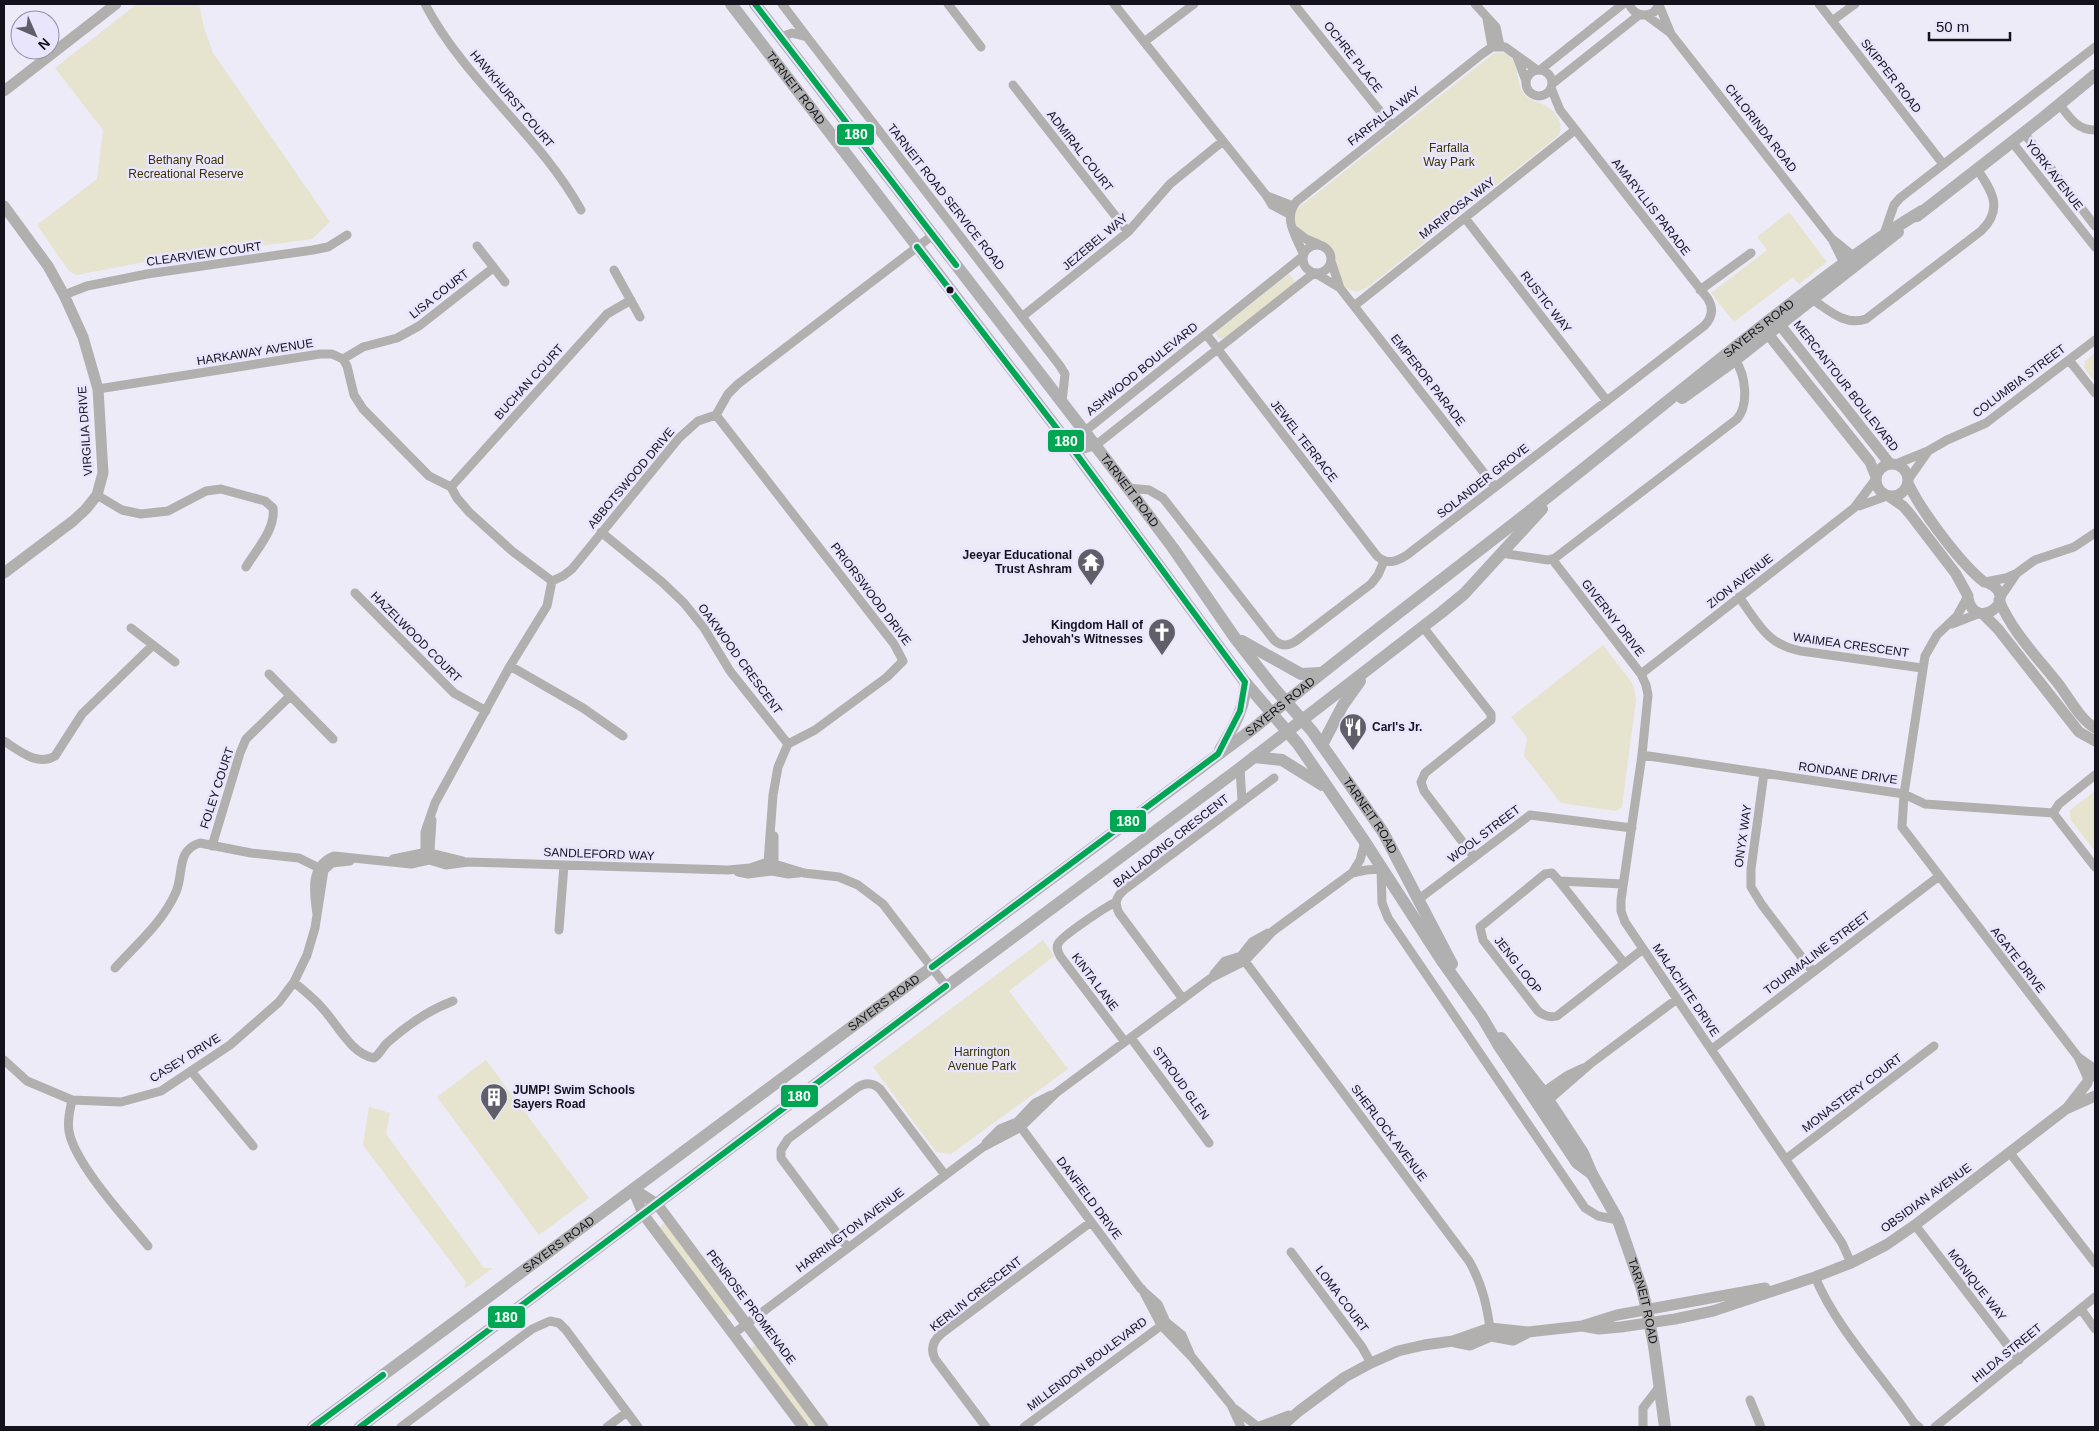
<svg xmlns="http://www.w3.org/2000/svg" width="2099" height="1431" font-family="Arial,sans-serif">
  <style>
    .green { fill: #e6e3cf }
    .lines { fill: none; stroke-linecap: round; stroke-linejoin: round }
    .minor { stroke: #b1b0af; stroke-width: 9 }
    .tertiary { stroke: #b1b0af; stroke-width: 11 }
    .secondary { stroke: #b0b0b0; stroke-width: 12 }
    .bus-1-casing { stroke: #e8e5fd; stroke-width: 10 }
    .bus-1 { stroke: #00a651; stroke-width: 6 }
    .bus-dot { fill: #14121c; stroke: #e8e5fd; stroke-width: 2 }
    .labels { text-anchor: middle; dominant-baseline: central; stroke-width: 5; stroke-linejoin: round; paint-order: stroke }
    .street-label { font-size: 12px; fill: #14121c; stroke: #e8e5fd }
    .park-label { font-size: 12px; fill: #3b3401; stroke: #e8e5fd }
    .poi-label { font-size: 12px; font-weight: bold; fill: #14121c; stroke: #e8e5fd; text-anchor: end }
    .line-badge { stroke: #e8e5fd; stroke-width: 2 }
    .badge-label { font-size: 14px; text-anchor: middle; font-weight: bold; fill: #fff }
  </style>
  <rect width="100%" height="100%" fill="#ecebf7"/>
  <path class="green" d="M 137,4 L 199,4 L 204,28 L 213,53 L 330,222 L 312,239 L 160,259 L 76,275 L 69,271 L 37,225 L 97,179 L 103,130 L 55,68 Z
    M 1494,53 C 1522,48 1514,82 1524,94 C 1529,101 1537,101 1544,105 C 1556,111 1565,124 1558,136 L 1368,287 L 1357,292 C 1331,287 1341,260 1331,248 C 1322,237 1284,234 1297,209 Z
    M 1789,212 L 1827,262 L 1799,284 L 1793,277 L 1734,322 L 1711,293 L 1767,250 L 1757,237 Z
    M 1289,274 L 1296,282 L 1224,339 L 1218,338 L 1216,333 L 1219,329 Z
    M 2095,353 L 2095,382 L 2084,368 L 2085,361 Z
    M 1603,645 L 1633,684 L 1636,699 L 1622,807 L 1616,811 L 1561,803 L 1524,756 L 1527,738 L 1511,717 Z
    M 2095,791 L 2095,851 L 2070,819 L 2070,810 Z
    M 1043,940 L 1054,956 L 1009,991 L 1068,1069 L 951,1154 L 936,1152 L 873,1067 Z
    M 486,1060 L 589,1198 L 539,1235 L 437,1097 Z
    M 369,1107 L 390,1113 L 386,1134 L 484,1268 L 493,1268 L 464,1289 L 466,1282 L 363,1145 Z
    M 666,1222 L 733,1312 L 725,1317 L 658,1228 Z
    M 757,1344 L 819,1427 L 807,1427 L 749,1350 Z"/>
  <g class="lines">
    <path class="minor" d="M 425,4 C 465,81 539,134 581,210
      M 782,4 L 807,37
      M 948,4 L 981,47
      M 1114,4 L 1266,195 L 1272,205 L 1289,214
      M 1294,4 L 1392,126
      M 1475,4 L 1496,27 L 1500,46
      M 1629,4 C 1634,15 1644,18 1654,12 L 1660,4
      M 1819,4 L 1943,164
      M 1659,5 L 1671,34 L 1831,238 L 1857,259
      M 1646,15 L 1669,32
      M 1487,19 L 1492,47
      M 1832,21 L 1855,4
      M 781,37 L 792,33 L 807,37 L 1060,366 L 1065,374 L 1062,402
      M 1144,42 L 1194,4
      M 1517,57 L 1526,81
      M1526 83a13 13 0 1 1 26 0a13 13 0 1 1-26 0Z
      M 1540,70 L 1623,4
      M 1552,84 L 1639,15
      M 1013,85 L 1128,232
      M 2060,105 C 2070,118 2077,130 2095,130
      M 2024,133 L 2095,226
      M 2012,142 L 2095,247
      M 1267,196 L 1293,206
      M 1465,218 L 1607,401
      M 1293,229 L 1306,239 L 1318,244
      M 1884,234 L 1894,205 L 1900,198 L 2095,47
      M 1832,239 L 1846,267
      M1303 259a14 14 0 1 1 28 0a14 14 0 1 1-28 0Z
      M 477,246 L 505,282
      M 1303,253 C 1296,236 1282,218 1297,201 L 1482,54 L 1492,47 L 1505,47 L 1537,70
      M 1331,261 L 1340,288 L 1495,487
      M 614,270 L 640,317
      M 1315,273 L 1340,288
      M 1700,290 L 1751,253
      M 64,295 L 87,286 L 147,274 L 313,250 L 328,247 L 347,235
      M 1813,300 C 1830,311 1845,326 1866,319 L 1981,231 C 2004,209 1992,191 1977,169
      M 1354,306 L 1575,130
      M 1023,316 L 1128,232 L 1170,184 L 1223,141
      M 1206,334 L 1377,556 C 1387,565 1396,562 1407,555 L 1704,326 C 1712,318 1714,309 1708,299 L 1560,110 L 1551,88
      M 343,359 L 363,347 L 397,338 L 419,326 L 493,268
      M 2069,360 L 2095,393
      M 98,389 L 320,354 L 332,354 L 343,359 L 347,366 L 354,395 L 363,409 L 429,476 L 451,487 L 457,498 L 469,512 L 512,551 L 552,581
      M 716,415 L 894,644 L 903,661 L 887,677 L 815,730 L 788,744 L 778,767 L 773,795 L 768,862 L 772,871
      M 1075,452 L 1085,431 L 1302,257
      M 1075,452 L 1096,445 L 1314,273
      M 1896,464 L 1928,451 L 1947,440 L 1986,423 L 2095,340
      M 1908,480 L 1927,453
      M 451,487 L 607,314 L 631,300
      M 1128,488 L 1149,490 L 1163,498 L 1274,640 C 1282,647 1288,646 1296,641 L 1371,584 L 1378,575 L 1384,561
      M 97,495 L 122,510 L 141,514 L 168,511 L 206,491 L 221,489 L 265,501 L 273,508 C 276,529 256,550 246,567
      M 1859,506 L 1887,496
      M 601,532 L 662,582 L 684,603 L 704,628 L 730,671 L 788,744
      M 1501,553 L 1548,560 L 1555,558 L 1737,419 C 1749,405 1746,375 1735,360
      M 1552,559 L 1641,674 L 1646,685 L 1648,695 L 1642,755 L 1621,900 L 1621,911 L 1625,922 L 1842,1243 L 1851,1263
      M 1985,582 L 2006,578 L 2017,573 L 2035,560 L 2074,547 L 2095,533
      M 355,593 L 454,693 L 486,711
      M 1968,596 L 1957,616 L 1937,635 L 1925,656 L 1904,794 L 1902,827 L 2078,1057 L 2095,1069
      M 1739,597 C 1758,623 1767,645 1801,651 L 1922,668
      M 2000,598 L 2017,573
      M 1952,624 L 1980,613
      M 1423,627 L 1491,714 L 1491,720 L 1425,773 L 1421,782 L 1424,791 L 1474,857
      M 131,628 L 175,662
      M 510,666 L 583,708 L 623,736
      M 269,674 L 333,739
      M 1641,674 L 1854,508 L 1875,480
      M 4,741 C 18,750 38,767 55,756 L 82,714 L 152,646
      M 1642,755 L 1904,794 L 1925,804 L 2053,813 L 2059,804 L 2095,775
      M 1240,768 L 1242,801
      M 1764,773 L 1751,869 L 1751,887 L 1762,905 L 1813,972
      M 2053,813 L 2095,867
      M 212,846 L 240,753 L 246,739 L 290,696
      M 430,851 L 432,820
      M 393,859 L 427,852 L 463,861
      M 429,860 L 425,849 L 425,832 L 435,803 L 510,666 L 547,606 L 552,581 L 563,576 L 572,569 L 679,438 L 698,421 L 716,415 L 728,394 L 738,384 L 933,235
      M 773,868 L 774,863 L 774,836
      M 738,872 L 748,874 L 772,871 L 788,874 L 799,873
      M 1352,873 L 1366,870 L 1381,869 L 1382,903 L 1388,918 L 1585,1208 L 1598,1216 L 1618,1220
      M 1559,881 L 1624,963
      M 1623,884 L 1559,881 L 1552,873 L 1545,874 L 1480,927 L 1483,940 L 1538,1011 C 1544,1016 1549,1018 1557,1016 L 1643,949
      M 1419,899 L 1530,815 L 1632,828
      M 1116,902 C 1107,906 1060,937 1058,944 C 1056,948 1058,952 1060,956 L 1125,1042
      M 317,914 C 314,893 309,866 334,856 L 411,864 L 429,860 L 446,865 L 468,862 L 728,870 L 750,868 L 768,862 L 804,873 L 839,877 L 858,885 L 883,904 L 946,986
      M 559,930 L 564,865
      M 1241,956 L 1469,1261 C 1483,1285 1487,1307 1491,1334
      M 115,968 C 137,944 163,922 176,892 C 184,873 176,850 200,843 L 251,853 L 299,858 L 323,870
      M 1214,974 L 1225,961 L 1241,956 L 1252,942 L 1268,933
      M 294,982 C 304,991 315,999 323,1009 C 338,1025 351,1054 374,1058 C 380,1054 382,1048 387,1043 C 406,1026 429,1010 453,1001
      M 1183,999 L 1119,913 C 1114,903 1116,897 1124,890 L 1274,778
      M 1131,1038 L 1209,1143
      M 1712,1049 L 1938,877
      M 2078,1057 L 2088,1079 L 2087,1083
      M 4,1060 L 27,1081 L 72,1100 L 121,1102 L 161,1091 L 230,1045 L 279,1002 L 294,982 L 307,955 L 315,928 L 324,870 L 332,863 L 350,861
      M 191,1071 L 253,1146
      M 1539,1095 L 1568,1075 L 1583,1068
      M 72,1100 C 70,1110 67,1120 69,1131 C 74,1163 126,1219 148,1246
      M 1544,1104 L 1590,1064 L 1677,999
      M 1017,1122 L 1141,1289 L 1158,1304 L 1166,1322 L 1182,1335 L 1191,1356
      M 986,1143 L 1000,1129 L 1017,1122 L 1035,1103 L 1051,1095
      M 2010,1153 L 2095,1263
      M 1786,1159 L 1934,1046
      M 1915,1225 L 2019,1360
      M 848,1248 L 781,1158 L 781,1150 L 788,1139 L 858,1087 C 866,1082 874,1083 880,1089 L 945,1175
      M 1291,1252 L 1362,1347 L 1371,1363
      M 1815,1277 C 1838,1331 1882,1375 1914,1423 L 1919,1427
      M 1142,1289 L 1161,1325 L 1191,1356 L 1231,1405 L 1241,1427
      M 2081,1309 L 2095,1329
      M 733,1334 L 983,1147 L 1021,1127 L 1056,1093 L 1211,978 L 1245,961 L 1273,931 L 1352,873 L 1360,860 L 1365,842
      M 1750,1400 L 1761,1427
      M 1235,1409 L 1258,1427
      M 401,1427 L 532,1329 L 550,1321 L 559,1323 L 566,1330 L 638,1427
      M 607,1427 L 627,1412
      M 986,1427 L 935,1359 C 930,1349 933,1341 941,1334 L 1091,1222
      M 1024,1427 L 1166,1322
      M 1643,1427 L 1643,1408 L 1660,1386
      M 1935,1427 L 2095,1297"/>
    <path class="tertiary" d="M 4,91 L 116,4
      M 4,206 L 48,266 L 64,295 L 83,337 L 98,389 L 103,473 L 97,495 L 86,509 L 73,521 L 4,573
      M1876 480a16 16 0 1 1 32 0a16 16 0 1 1-32 0Z
      M 1876,477 L 1870,462 L 1862,452 L 1768,334 L 1768,321 L 1780,325 L 1890,464
      M 1908,483 C 1921,511 1961,564 1984,582
      M 1890,497 L 1903,506 L 1910,514 L 1956,574 L 1968,596
      M 1968,598 C 1975,634 2022,598 1988,583
      M 1999,600 C 2012,632 2039,659 2060,686 C 2070,700 2081,720 2095,728
      M 1983,614 L 1998,629 L 2079,732 L 2095,741
      M 2088,1079 L 2095,1073
      M 2069,1106 L 2087,1083
      M 633,1189 L 657,1204 L 823,1427
      M 633,1189 L 643,1214 L 803,1427
      M 1582,1326 L 1599,1329 L 1621,1327 L 1675,1319 L 1713,1311 L 1815,1277 L 1851,1263 L 1886,1245 L 1915,1225 L 2066,1109 L 2095,1096
      M 1455,1342 L 1470,1345 L 1491,1336 L 1513,1340 L 1527,1333
      M 1260,1427 L 1289,1416
      M 1281,1427 L 1299,1411 L 1345,1377 L 1371,1363 L 1398,1351 L 1424,1345 L 1453,1341 L 1490,1328 L 1528,1332 L 1582,1326 L 1617,1315 L 1765,1288"/>
    <g class="secondary">
      <path id="s1" d="M 731,4 L 1075,452 L 1245,682 L 1298,744 L 1365,842 L 1442,961 L 1482,1017 L 1499,1046 L 1577,1163 L 1592,1174"/>
      <path id="s2" d="M 755,4 L 1128,488 L 1173,548 L 1235,638 L 1274,688 L 1312,731 L 1383,832 L 1452,964"/>
      <path d="M 1917,216 L 2044,117 L 2095,75"/>
      <path d="M 1682,398 L 1735,360 L 1898,232"/>
      <path d="M 1242,641 L 1301,674 L 1321,673"/>
      <path d="M 1322,745 L 1343,705 L 1360,681"/>
      <path d="M 1220,750 C 1233,727 1246,708 1245,682"/>
      <path d="M 1254,757 L 1282,760 L 1322,785"/>
      <path id="s3" d="M 1501,1038 L 1543,1092 L 1583,1153 L 1592,1174 L 1618,1220 L 1642,1289 L 1647,1310 L 1654,1346 L 1665,1427"/>
      <path id="s4" d="M 313,1427 L 1254,728 C 1366,635 1484,549 1598,457 C 1662,406 1725,354 1790,304 C 1833,271 1875,239 1922,211"/>
      <path d="M 360,1427 L 773,1116 L 1240,768 L 1442,612 L 1464,594 L 1542,509"/>
    </g>
    <g class="bus-1-casing">
      <path id="bus-1" d="M 755,4 L 956,265
        M 917,247 L 1075,452 L 1245,682 L 1240,711 L 1218,754 L 932,967
        M 313,1427 L 383,1375
        M 360,1427 L 946,986"/>
    </g>
    <use href="#bus-1" class="bus-1"/>
  </g>
  <defs>
    <g id="temple-pin" transform="scale(1.4375)"><path d="M0 17L-7.5 6A9.5 9.5 0 1 1 7.5 6Z" fill="#605e69" stroke="#e8e5fd"/><path d="M0-6L5-2H3V0L6.5 2.5H4V6H1.5V3h-3V6H-4V2.5H-6.5L-3 0V-2H-5Z" fill="#fff"/></g>
    <g id="church-pin" transform="scale(1.4375)"><path d="M0 17L-7.5 6A9.5 9.5 0 1 1 7.5 6Z" fill="#605e69" stroke="#e8e5fd"/><path d="M-1.2-6h2.4v3.5h3.3v2.4h-3.3V6h-2.4V-.1h-3.3v-2.4h3.3Z" fill="#fff"/></g>
    <g id="restaurant-pin" transform="scale(1.4375)"><path d="M0 17L-7.5 6A9.5 9.5 0 1 1 7.5 6Z" fill="#605e69" stroke="#e8e5fd"/><path d="M-5-6h1v4h1v-4h1v4h1v-4h1v5L-1.5 .5V6h-2V.5L-5-1ZM5-6V6H3V1.5H1.5Q1.5-4 5-6Z" fill="#fff"/></g>
    <g id="building-pin" transform="scale(1.4375)"><path d="M0 17L-7.5 6A9.5 9.5 0 1 1 7.5 6Z" fill="#605e69" stroke="#e8e5fd"/><path d="M-4-6H4V6H1V3H-1V6H-4ZM-2.5-4.3h1.7v1.8h-1.7ZM.8-4.3h1.7v1.8H.8ZM-2.5-1h1.7V.8h-1.7ZM.8-1h1.7V.8H.8Z" fill="#fff"/></g>
  </defs>
  <g fill-rule="evenodd">
    <use href="#temple-pin" x="1091" y="562"/>
    <use href="#church-pin" x="1162" y="632"/>
    <use href="#restaurant-pin" x="1353" y="727"/>
    <use href="#building-pin" x="494" y="1097"/>
  </g>
  <circle class="bus-dot" cx="950" cy="290" r="4.5"/>
  <g class="labels">
    <g class="street-label">
      <text transform="translate(1353 57) rotate(52)">OCHRE PLACE</text>
      <text transform="translate(1891 76) rotate(52)">SKIPPER ROAD</text>
      <text stroke="none"><textPath href="#s1" startOffset="106">TARNEIT ROAD</textPath></text>
      <text transform="translate(512 99) rotate(50)">HAWKHURST COURT</text>
      <text transform="translate(1384 116) rotate(-38)">FARFALLA WAY</text>
      <text transform="translate(1761 128) rotate(52)">CHLORINDA ROAD</text>
      <text transform="translate(1080 151) rotate(52)">ADMIRAL COURT</text>
      <text transform="translate(2054 175) rotate(52)">YORK AVENUE</text>
      <text transform="translate(946 197) rotate(52)">TARNEIT ROAD SERVICE ROAD</text>
      <text transform="translate(1651 207) rotate(52)">AMARYLLIS PARADE</text>
      <text transform="translate(1457 208) rotate(-38)">MARIPOSA WAY</text>
      <text transform="translate(1095 242) rotate(-40)">JEZEBEL WAY</text>
      <text transform="translate(204 254) rotate(-8)">CLEARVIEW COURT</text>
      <text transform="translate(439 294) rotate(-38)">LISA COURT</text>
      <text transform="translate(1546 302) rotate(52)">RUSTIC WAY</text>
      <text stroke="none"><textPath href="#s4" startOffset="1816">SAYERS ROAD</textPath></text>
      <text transform="translate(255 352) rotate(-9)">HARKAWAY AVENUE</text>
      <text transform="translate(1142 369) rotate(-39)">ASHWOOD BOULEVARD</text>
      <text transform="translate(1428 380) rotate(52)">EMPEROR PARADE</text>
      <text transform="translate(2019 381) rotate(-37)">COLUMBIA STREET</text>
      <text transform="translate(529 382) rotate(-48)">BUCHAN COURT</text>
      <text transform="translate(1846 386) rotate(52)">MERCANTOUR BOULEVARD</text>
      <text transform="translate(85 431) rotate(-94)">VIRGILIA DRIVE</text>
      <text transform="translate(1304 441) rotate(52)">JEWEL TERRACE</text>
      <text transform="translate(631 478) rotate(-50)">ABBOTSWOOD DRIVE</text>
      <text transform="translate(1483 481) rotate(-38)">SOLANDER GROVE</text>
      <text stroke="none"><textPath href="#s2" startOffset="614">TARNEIT ROAD</textPath></text>
      <text transform="translate(1740 581) rotate(-38)">ZION AVENUE</text>
      <text transform="translate(871 594) rotate(53)">PRIORSWOOD DRIVE</text>
      <text transform="translate(1613 618) rotate(52)">GIVERNY DRIVE</text>
      <text transform="translate(416 637) rotate(45)">HAZELWOOD COURT</text>
      <text transform="translate(1851 645) rotate(8)">WAIMEA CRESCENT</text>
      <text transform="translate(740 659) rotate(54)">OAKWOOD CRESCENT</text>
      <text stroke="none"><textPath href="#s4" startOffset="1206">SAYERS ROAD</textPath></text>
      <text transform="translate(1848 773) rotate(8)">RONDANE DRIVE</text>
      <text transform="translate(217 788) rotate(-72)">FOLEY COURT</text>
      <text stroke="none"><textPath href="#s2" startOffset="1019">TARNEIT ROAD</textPath></text>
      <text transform="translate(1484 834) rotate(-37)">WOOL STREET</text>
      <text transform="translate(1743 836) rotate(-82)">ONYX WAY</text>
      <text transform="translate(1171 841) rotate(-38)">BALLADONG CRESCENT</text>
      <text transform="translate(599 854) rotate(2)">SANDLEFORD WAY</text>
      <text transform="translate(1817 953) rotate(-37)">TOURMALINE STREET</text>
      <text transform="translate(2018 960) rotate(52)">AGATE DRIVE</text>
      <text transform="translate(1518 965) rotate(52)">JENG LOOP</text>
      <text transform="translate(1095 982) rotate(53)">KINTA LANE</text>
      <text transform="translate(1686 990) rotate(56)">MALACHITE DRIVE</text>
      <text stroke="none"><textPath href="#s4" startOffset="711">SAYERS ROAD</textPath></text>
      <text transform="translate(185 1058) rotate(-32)">CASEY DRIVE</text>
      <text transform="translate(1181 1083) rotate(54)">STROUD GLEN</text>
      <text transform="translate(1852 1093) rotate(-37)">MONASTERY COURT</text>
      <text transform="translate(1389 1133) rotate(53)">SHERLOCK AVENUE</text>
      <text transform="translate(1089 1198) rotate(53)">DANFIELD DRIVE</text>
      <text transform="translate(1926 1198) rotate(-36)">OBSIDIAN AVENUE</text>
      <text transform="translate(850 1230) rotate(-37)">HARRINGTON AVENUE</text>
      <text stroke="none"><textPath href="#s4" startOffset="306">SAYERS ROAD</textPath></text>
      <text transform="translate(1977 1285) rotate(52)">MONIQUE WAY</text>
      <text transform="translate(976 1294) rotate(-38)">KERLIN CRESCENT</text>
      <text transform="translate(1342 1299) rotate(53)">LOMA COURT</text>
      <text stroke="none"><textPath href="#s3" startOffset="302">TARNEIT ROAD</textPath></text>
      <text transform="translate(751 1307) rotate(53)">PENROSE PROMENADE</text>
      <text transform="translate(2007 1353) rotate(-39)">HILDA STREET</text>
      <text transform="translate(1087 1364) rotate(-37)">MILLENDON BOULEVARD</text>
    </g>
    <g class="park-label">
      <text x="1449" y="148">Farfalla<tspan x="1449" dy="14">Way Park</tspan></text>
      <text x="186" y="160">Bethany Road<tspan x="186" dy="14">Recreational Reserve</tspan></text>
      <text x="982" y="1052">Harrington<tspan x="982" dy="14">Avenue Park</tspan></text>
    </g>
    <g class="poi-label">
      <text x="1072" y="555">Jeeyar Educational<tspan x="1072" dy="14">Trust Ashram</tspan></text>
      <text x="1143" y="625">Kingdom Hall of<tspan x="1143" dy="14">Jehovah's Witnesses</tspan></text>
      <text x="1372" y="727" text-anchor="start">Carl's Jr.</text>
      <text x="513" y="1090" text-anchor="start">JUMP! Swim Schools<tspan x="513" dy="14">Sayers Road</tspan></text>
    </g>
  </g>
  <g class="line-badge">
    <rect x="836" y="123" width="39" height="23" rx="5" fill="#00a651"/>
    <rect x="1047" y="429" width="38" height="24" rx="5" fill="#00a651"/>
    <rect x="1109" y="809" width="38" height="24" rx="5" fill="#00a651"/>
    <rect x="780" y="1084" width="39" height="24" rx="5" fill="#00a651"/>
    <rect x="487" y="1305" width="39" height="24" rx="5" fill="#00a651"/>
  </g>
  <g class="badge-label">
    <text x="856" y="139">180</text>
    <text x="1066" y="446">180</text>
    <text x="1128" y="826">180</text>
    <text x="799" y="1101">180</text>
    <text x="506" y="1322">180</text>
  </g>
  <rect width="2099" height="1431" fill="none" stroke="#14121c" stroke-width="10"/>
  <g transform="translate(35 35) rotate(135)"><circle r="24" fill="#e8e5fd" stroke="#9391a3"/>
  <path d="M0-4L9 19L0 12L-9 19Z" fill="#605e69"/>
  <text y="-8" font-size="14" font-weight="bold" text-anchor="middle" fill="#14121c">N</text>
  </g>
  <path d="M1929 32v8h81v-8" fill="none" stroke="#14121c" stroke-width="2.5"/>
  <text x="1936" y="32" font-size="15" fill="#14121c" stroke="#e8e5fd" stroke-width="4" paint-order="stroke">50 m</text>
</svg>
